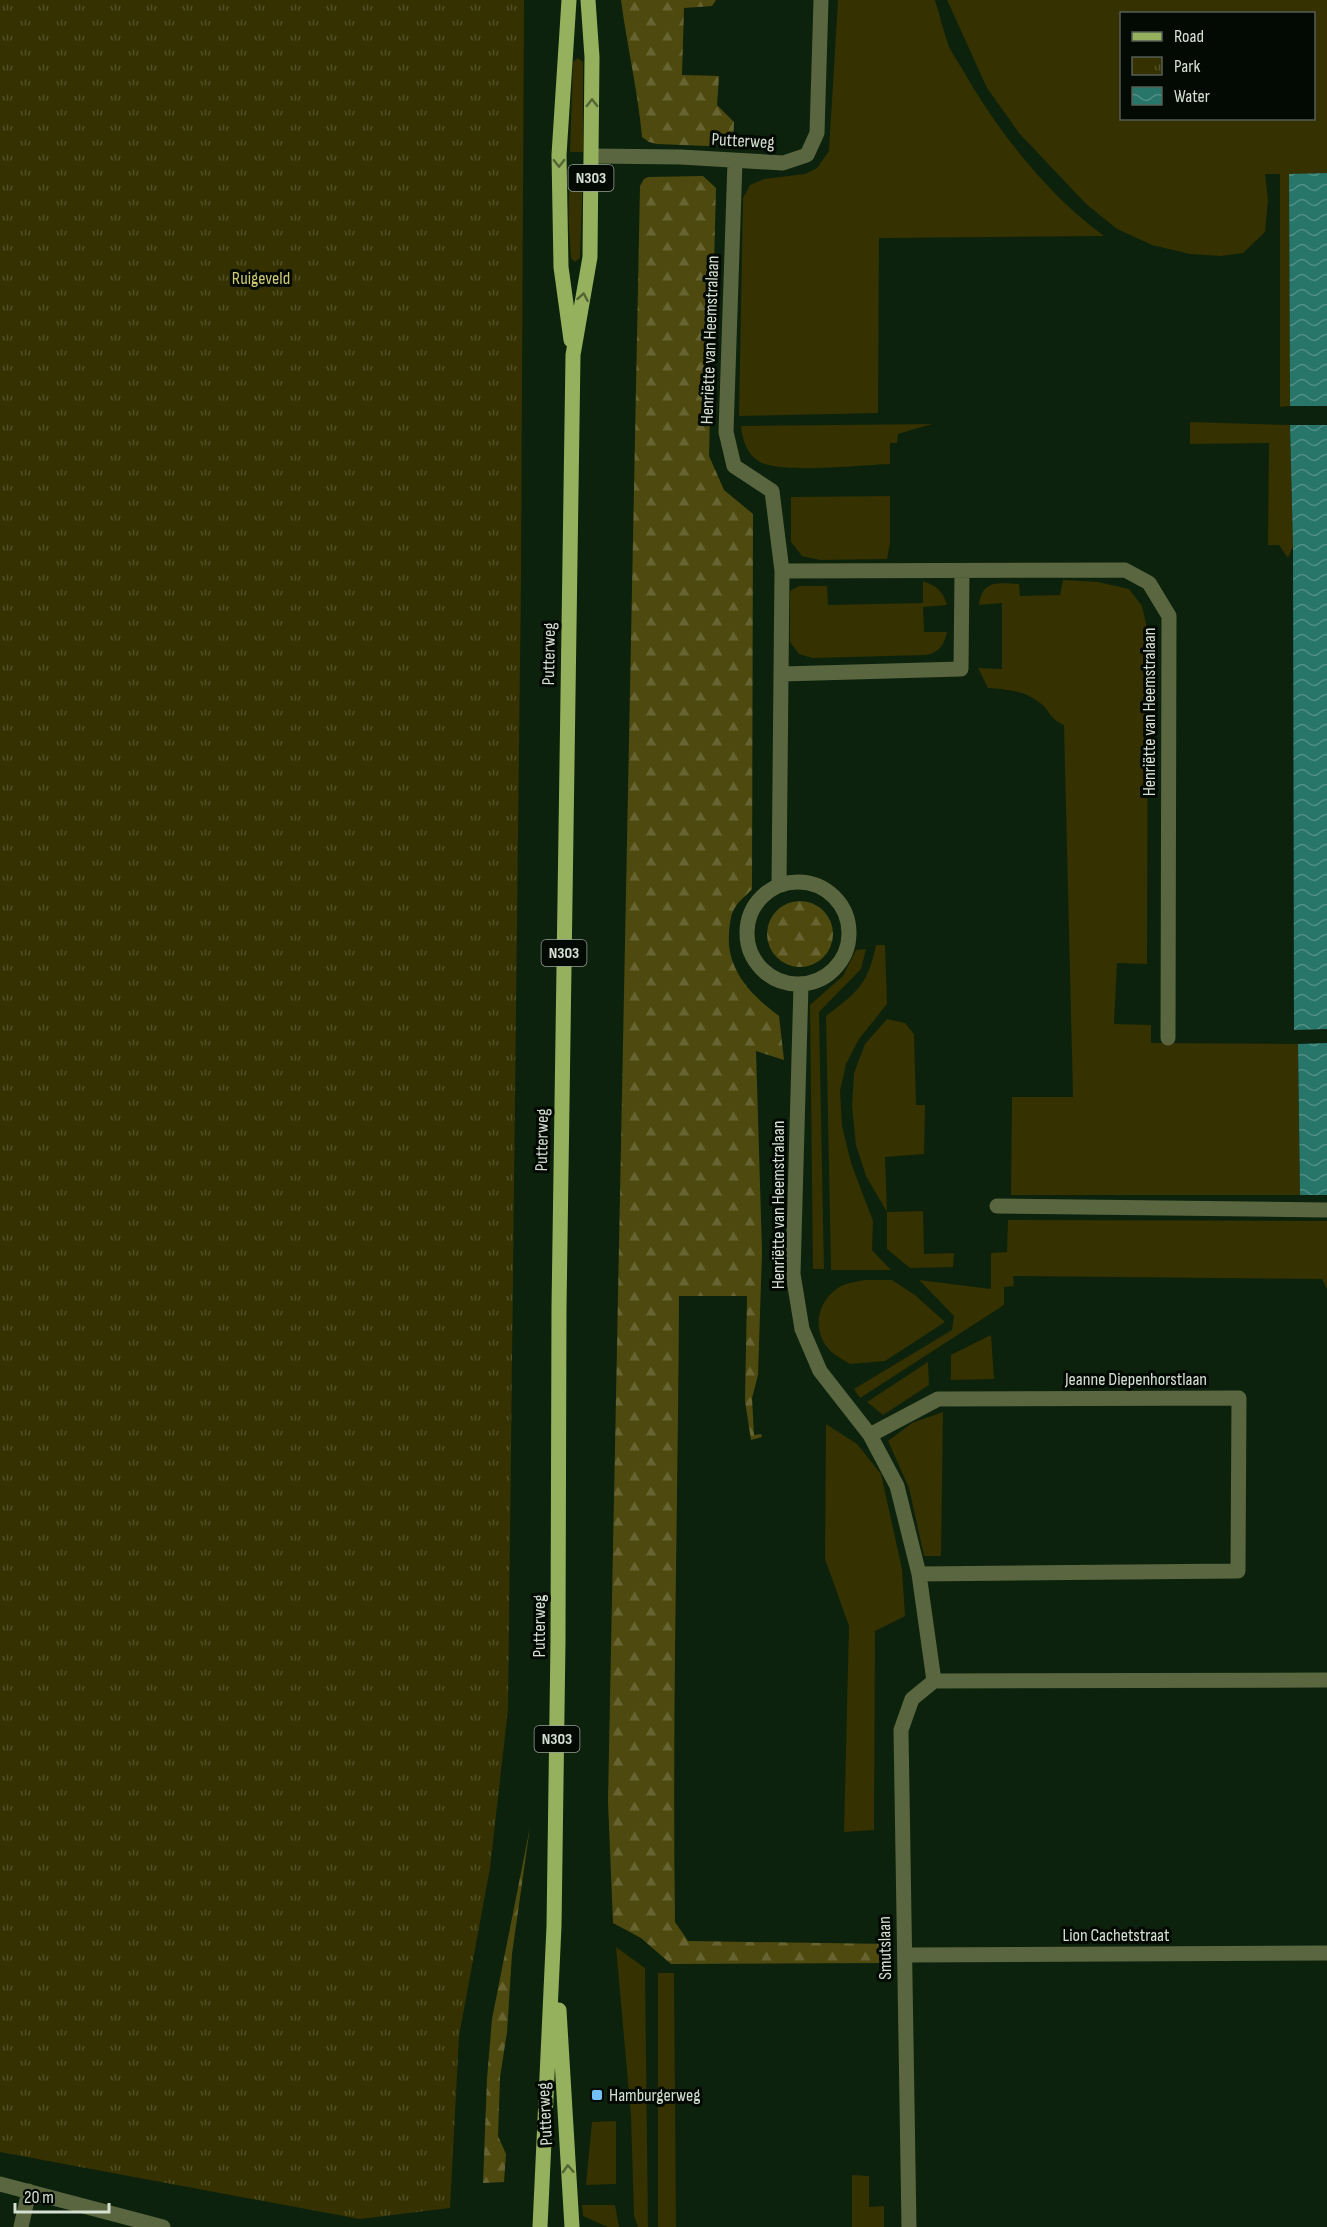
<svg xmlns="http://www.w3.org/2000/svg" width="1327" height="2227" font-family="'Sofia Sans Condensed',sans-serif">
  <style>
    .grass { fill: #353101; fill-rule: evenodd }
    .forest { fill: url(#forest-firs) }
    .park { fill: url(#park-tufts) }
    .water { fill: url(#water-waves) }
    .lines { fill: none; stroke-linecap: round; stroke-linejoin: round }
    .minor { stroke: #59663f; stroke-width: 15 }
    .major { stroke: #96b15d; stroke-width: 15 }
    .oneway { stroke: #546534 }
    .poi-dot { fill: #74c0f6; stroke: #030903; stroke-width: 2 }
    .labels { text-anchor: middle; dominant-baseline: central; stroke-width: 6; stroke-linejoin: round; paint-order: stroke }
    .shield { fill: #030903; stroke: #95a094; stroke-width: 1.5 }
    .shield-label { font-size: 16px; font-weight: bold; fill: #d3e0d2 }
    .street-label { font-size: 18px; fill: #d3e0d2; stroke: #030903 }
    .park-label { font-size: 18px; fill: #d0ca76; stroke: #030903 }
    .poi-label { font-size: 18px; fill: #d3e0d2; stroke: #030903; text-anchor: start }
  </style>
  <defs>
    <pattern id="forest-firs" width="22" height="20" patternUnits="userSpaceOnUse" patternTransform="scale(1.5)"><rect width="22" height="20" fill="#4e4a0f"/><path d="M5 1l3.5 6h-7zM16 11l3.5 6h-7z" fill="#676431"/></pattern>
    <pattern id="park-tufts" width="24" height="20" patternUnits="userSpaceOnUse" patternTransform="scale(1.5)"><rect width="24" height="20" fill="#353101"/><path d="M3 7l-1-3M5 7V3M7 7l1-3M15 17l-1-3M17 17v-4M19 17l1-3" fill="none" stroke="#514f25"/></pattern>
    <pattern id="water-waves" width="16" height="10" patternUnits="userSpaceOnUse" patternTransform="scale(1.5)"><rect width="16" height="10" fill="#28756a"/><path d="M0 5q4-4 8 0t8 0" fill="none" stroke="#508f85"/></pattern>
  </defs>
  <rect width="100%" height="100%" fill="#0c220c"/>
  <path class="grass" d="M 838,0 L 935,0 C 940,15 943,30 948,44 C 952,54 959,63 964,72 C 998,132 1049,196 1104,236 L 879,238 L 878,413 L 739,416 L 743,198 L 750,185 L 764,179 L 805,174 L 817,168 L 829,151 Z
    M 947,0 L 1327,0 L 1327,173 L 1289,175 L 1290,406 L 1280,407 L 1280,174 L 1265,174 L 1268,200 L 1265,232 L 1243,253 L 1221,256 L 1190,254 L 1152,245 L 1117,229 L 1086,204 L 1019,133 L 987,88 ZM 1122,14 L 1314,14 L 1314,118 L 1122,118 Z
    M 578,58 L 583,62 L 583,152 L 570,152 L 573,62 Z
    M 579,168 L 581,169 L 583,177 L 580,258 L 575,262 L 571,258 C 570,238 563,180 579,168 Z
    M 1190,422 L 1290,425 L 1293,546 L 1288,558 L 1279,545 L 1268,545 L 1269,443 L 1190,444 Z
    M 932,424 L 898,434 L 897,443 L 890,443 L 890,464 C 862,465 781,474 760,462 C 747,455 742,439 741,426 Z
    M 890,496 L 890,543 L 887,559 L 820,560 L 802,556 L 791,542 L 791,497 Z
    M 1063,580 L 1098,582 L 1129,589 L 1142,606 L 1148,632 L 1147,964 L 1117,963 L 1114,1024 L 1151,1025 L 1151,1043 L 1298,1044 L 1300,1195 L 1011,1195 L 1012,1097 L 1073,1097 L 1064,725 C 1048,718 1051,711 1040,703 C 1025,691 1006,689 988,688 L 978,668 L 1002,669 L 1002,603 L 979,605 C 982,579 999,583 1019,584 L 1020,596 L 1060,595 Z
    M 923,581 C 937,586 943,591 947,605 L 923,607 L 924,632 L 947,632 C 944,645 940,652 926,655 L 812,658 L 799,654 L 790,642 L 790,591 L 799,586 L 827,586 L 828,605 L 923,603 Z
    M 876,945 L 885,945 L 887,1004 L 859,1039 L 846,1064 L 840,1091 L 842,1126 L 851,1163 L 873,1221 L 872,1250 L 891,1270 L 831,1270 L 826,1016 C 857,992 868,985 876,945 Z
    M 866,949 L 861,969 L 819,1012 L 824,1269 L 813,1269 L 810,1005 L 843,976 L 856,950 Z
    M 887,1019 L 905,1023 L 914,1034 L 916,1105 L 925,1105 L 924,1154 L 885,1157 L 887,1212 L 923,1211 L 924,1254 L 954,1253 L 953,1267 L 910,1268 L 887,1249 L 887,1212 L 866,1176 L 856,1145 L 852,1107 L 854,1073 L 865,1044 Z
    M 1008,1220 L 1327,1221 L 1327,1289 L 1322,1279 L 1013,1276 L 1014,1286 L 1004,1287 L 1004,1305 L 860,1398 L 854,1389 L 952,1330 L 954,1316 L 919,1280 L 991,1289 L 991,1253 L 1007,1252 Z
    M 864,1280 L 892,1280 L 915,1295 L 945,1322 L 885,1361 L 850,1364 C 842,1359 832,1354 827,1347 C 811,1327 819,1298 841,1286 C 847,1283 857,1282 864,1280 Z
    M 991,1335 L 994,1379 L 951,1380 L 951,1355 Z
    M 928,1362 L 929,1385 L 883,1415 L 867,1402 Z
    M 943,1412 L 941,1556 L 924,1556 L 909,1488 L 888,1441 L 912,1423 Z
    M 826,1424 L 857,1444 L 881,1474 L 902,1569 L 905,1616 L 875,1631 L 874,1830 L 844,1832 L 849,1626 L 825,1559 Z
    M 616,1947 L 645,1968 L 648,2227 L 638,2227 L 634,2216 L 631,2116 Z
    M 658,1973 L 674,1973 L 676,2227 L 658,2227 Z
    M 616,2121 L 616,2184 L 586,2185 L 592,2122 Z
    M 852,2175 L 869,2176 L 869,2207 L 884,2206 L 884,2227 L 852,2227 Z
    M 582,2205 L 615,2205 L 619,2227 L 608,2227 L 583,2216 Z"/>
  <path class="forest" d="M 621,0 L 716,0 L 712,6 L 684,8 L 682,75 L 719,76 L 717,105 L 734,122 L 733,147 L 657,144 L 649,142 L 642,137 C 638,91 627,46 621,0 Z
    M 703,176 L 716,188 L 709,456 L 724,490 L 753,514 L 752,889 C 747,895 740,900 736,906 C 730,915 730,923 729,933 C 726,970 752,996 779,1016 L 784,1060 L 756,1051 L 762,1252 L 758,1375 L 752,1398 L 754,1435 L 761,1434 L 762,1437 L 751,1440 L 745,1401 L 747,1296 L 679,1296 C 678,1505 672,1713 675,1922 L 688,1941 L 889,1944 L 888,1963 L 671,1964 L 641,1938 L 613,1923 L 608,1801 L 640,186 L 644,179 L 648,177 Z
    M767 934a33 33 0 1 1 66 0a33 33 0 1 1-66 0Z
    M 530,1827 L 512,1954 L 507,2032 L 500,2077 L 498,2136 L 506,2154 L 504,2182 L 483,2183 L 487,2079 L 492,2019 Z"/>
  <path class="park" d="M 0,0 L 524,0 L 521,574 L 508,1709 L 490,1868 L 459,2036 L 450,2208 L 360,2219 L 0,2152 Z"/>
  <path class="water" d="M 1327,173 L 1327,406 L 1290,406 L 1289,174 Z
    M 1290,425 L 1327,425 L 1327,1029 L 1294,1030 L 1293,546 Z
    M 1327,1043 L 1327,1195 L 1300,1195 L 1298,1044 Z"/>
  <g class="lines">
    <path class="minor" d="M 592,156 L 681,157 L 783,163 L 807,155 L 817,133 L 821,0
      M 735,161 L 726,432 L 734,466 L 772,491 L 782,571 L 779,885
      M 782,571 L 1125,570 L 1149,583 L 1169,616 L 1168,1038
      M 782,674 L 961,669 L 962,571
      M747 933a51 51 0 1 1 102 0a51 51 0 1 1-102 0Z
      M 801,985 L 793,1274 L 802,1329 L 820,1371 L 870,1435 L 897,1486 L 919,1574
      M 997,1206 L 1327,1210
      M 870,1435 L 938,1399 L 1239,1398 L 1238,1571 L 919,1574 L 934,1681
      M 905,1955 L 1327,1953
      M 0,2184 L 163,2227
      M 21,2227 L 29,2191
      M 909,2227 L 901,1730 L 912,1699 L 934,1681 L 1327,1680"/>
    <path class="major" d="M 569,0 L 559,155 L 561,267 L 571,340
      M 559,2010 L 572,2227
      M 540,2227 L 554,1926 L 558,1641 L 559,1308 L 573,355 L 590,257 L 592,57 L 588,0"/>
  </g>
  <defs><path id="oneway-chevron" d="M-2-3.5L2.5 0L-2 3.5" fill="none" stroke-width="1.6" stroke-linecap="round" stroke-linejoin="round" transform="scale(1.5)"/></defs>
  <g class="oneway">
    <use href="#oneway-chevron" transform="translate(592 103) rotate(-90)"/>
    <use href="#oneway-chevron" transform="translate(559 163) rotate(89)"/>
    <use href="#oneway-chevron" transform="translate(583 297) rotate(-80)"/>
    <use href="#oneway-chevron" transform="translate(568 2169) rotate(-93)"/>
  </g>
  <rect class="poi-dot" x="591" y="2089" width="12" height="12" rx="3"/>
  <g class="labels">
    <g class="shield">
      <rect x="568.5" y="165" width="45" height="26" rx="4.5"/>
      <rect x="541.5" y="940" width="45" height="26" rx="4.5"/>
      <rect x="534.5" y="1726" width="45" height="26" rx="4.5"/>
    </g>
    <g class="shield-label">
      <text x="591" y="178">N303</text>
      <text x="564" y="953">N303</text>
      <text x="557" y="1739">N303</text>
    </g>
    <g class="street-label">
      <text transform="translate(743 141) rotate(3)">Putterweg</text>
      <text transform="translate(710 340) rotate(-88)">Henriëtte van Heemstralaan</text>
      <text transform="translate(549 654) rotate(-89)">Putterweg</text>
      <text transform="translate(1149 712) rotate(-90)">Henriëtte van Heemstralaan</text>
      <text transform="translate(542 1140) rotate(-89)">Putterweg</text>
      <text transform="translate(778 1205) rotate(-90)">Henriëtte van Heemstralaan</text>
      <text x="1136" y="1379">Jeanne Diepenhorstlaan</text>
      <text transform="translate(539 1626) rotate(-90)">Putterweg</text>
      <text x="1116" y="1935">Lion Cachetstraat</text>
      <text transform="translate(885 1948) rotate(-91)">Smutslaan</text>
      <text transform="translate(545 2114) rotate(-93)">Putterweg</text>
    </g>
    <g class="park-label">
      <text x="261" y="278">Ruigeveld</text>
    </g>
    <g class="poi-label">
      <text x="609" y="2095">Hamburgerweg</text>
    </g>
  </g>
  <rect x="1120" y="12" width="195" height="108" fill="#030903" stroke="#565f56" stroke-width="1.5"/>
  <rect x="1132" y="32" width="30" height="9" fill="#96b15d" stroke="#565f56" stroke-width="1.5"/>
  <text x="1174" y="42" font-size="18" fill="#d3e0d2">Road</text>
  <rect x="1132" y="57" width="30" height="18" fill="url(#park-tufts)" stroke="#565f56" stroke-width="1.5"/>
  <text x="1174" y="72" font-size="18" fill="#d3e0d2">Park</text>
  <rect x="1132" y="87" width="30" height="18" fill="url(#water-waves)" stroke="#565f56" stroke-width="1.5"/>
  <text x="1174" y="102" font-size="18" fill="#d3e0d2">Water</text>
  <path d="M15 2203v9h94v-9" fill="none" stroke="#d3e0d2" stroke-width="3"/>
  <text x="24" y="2203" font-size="18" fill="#d3e0d2" stroke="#030903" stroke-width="4.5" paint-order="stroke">20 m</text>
</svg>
